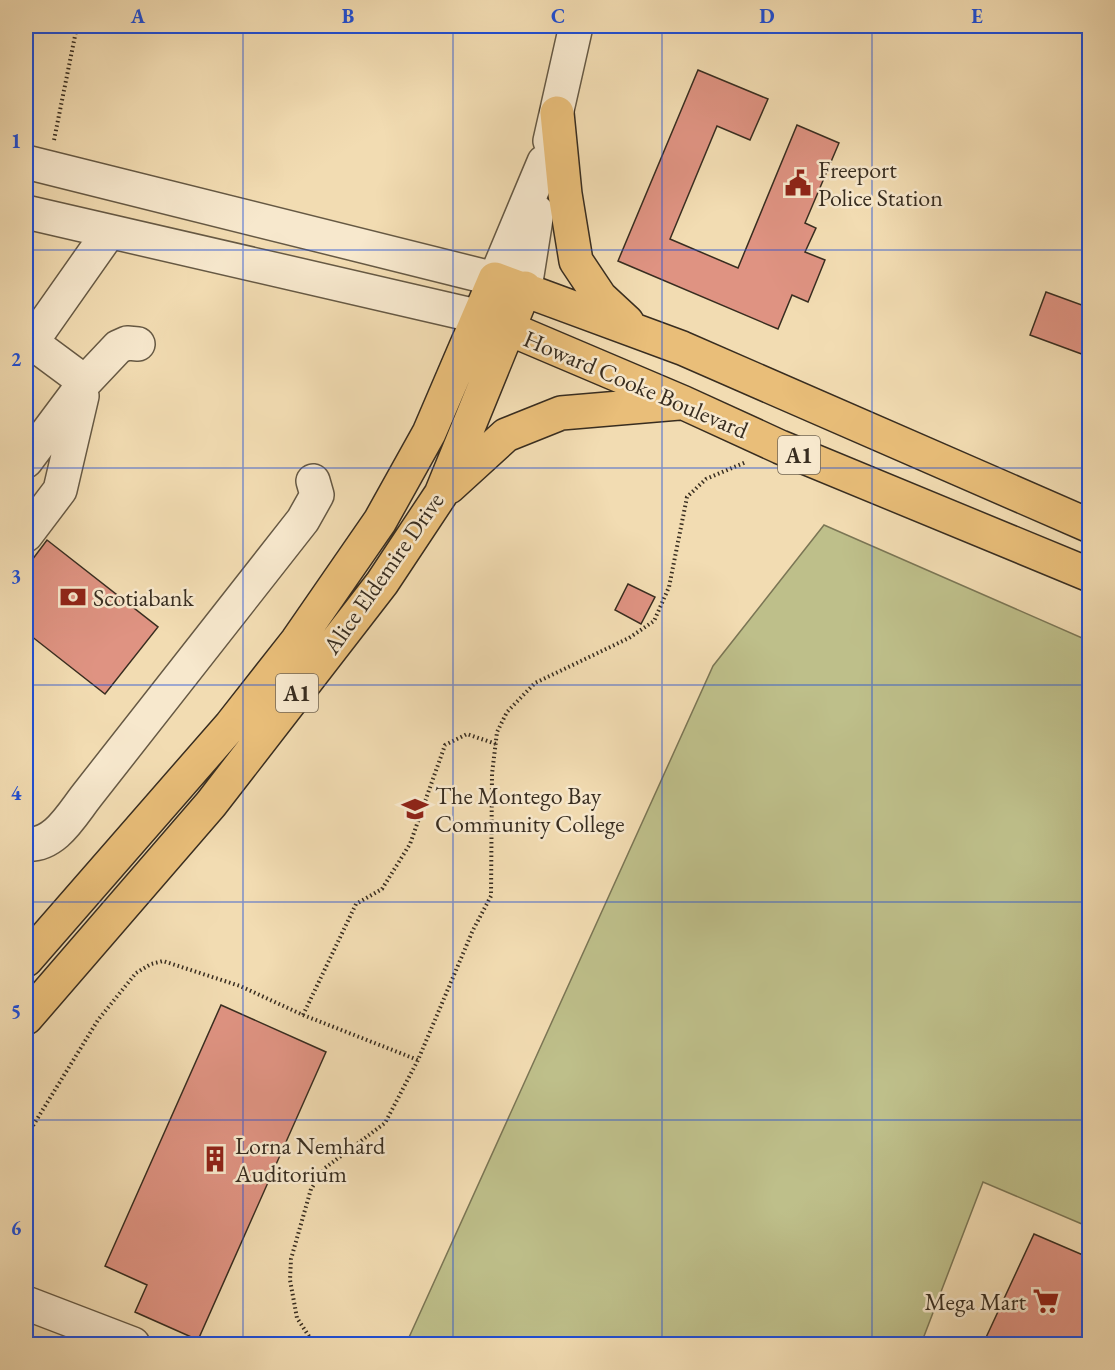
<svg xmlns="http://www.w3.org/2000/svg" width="1115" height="1370" font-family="'EB Garamond',serif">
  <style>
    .green { fill: #bebf8a; stroke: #7b7655; stroke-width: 1.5 }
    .building { fill: #df9382; stroke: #382d20; stroke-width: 1.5 }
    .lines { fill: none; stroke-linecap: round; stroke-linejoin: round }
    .minor-casing { stroke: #665944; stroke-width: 36 }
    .major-casing { stroke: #382d20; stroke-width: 36 }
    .path { stroke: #382d20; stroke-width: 4; stroke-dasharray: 1.5 3; stroke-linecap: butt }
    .minor { stroke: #f7e8cd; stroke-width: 33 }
    .major { stroke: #e9be79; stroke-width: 33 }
    .grid { fill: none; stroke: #1d4ed8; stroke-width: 1.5; stroke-opacity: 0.55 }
    .labels { text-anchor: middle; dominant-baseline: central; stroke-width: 5; stroke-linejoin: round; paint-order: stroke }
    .shield { fill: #f7e8cd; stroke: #716554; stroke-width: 1.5 }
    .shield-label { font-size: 22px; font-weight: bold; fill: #382d20 }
    .poi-label { font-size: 24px; fill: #382d20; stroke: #f7e8cd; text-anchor: start }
    .street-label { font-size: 24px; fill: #382d20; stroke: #f7e8cd }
    .neatline { fill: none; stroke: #1d4ed8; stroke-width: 2 }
    .grid-label { font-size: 20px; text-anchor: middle; font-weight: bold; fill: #1d4ed8 }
  </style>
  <rect width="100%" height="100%" fill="#f2dcb2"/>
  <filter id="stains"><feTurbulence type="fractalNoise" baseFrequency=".00333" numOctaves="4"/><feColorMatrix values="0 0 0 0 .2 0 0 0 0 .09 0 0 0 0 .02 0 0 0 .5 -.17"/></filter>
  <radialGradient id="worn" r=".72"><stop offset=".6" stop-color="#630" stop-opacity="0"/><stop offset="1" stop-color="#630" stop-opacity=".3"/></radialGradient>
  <path class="green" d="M 824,525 L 1089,641 L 1089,1227 L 983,1182 L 921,1344 L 406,1344 L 713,666 Z"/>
  <path class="building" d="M 985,26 L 1090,26 L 1090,29 L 985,29 Z
    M 698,70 L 768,99 L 750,140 L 717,126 L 670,239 L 738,268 L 797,125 L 839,143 L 805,223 L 816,228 L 805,252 L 825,260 L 808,302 L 792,295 L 778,329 L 618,261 Z
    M 1046,292 L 1090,308 L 1090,349 L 1087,356 L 1030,335 Z
    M 47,540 L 158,627 L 105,694 L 26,632 L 26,568 Z
    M 628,584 L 655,597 L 641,624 L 615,610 Z
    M 221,1005 L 326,1052 L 198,1340 L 135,1312 L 147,1285 L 105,1266 Z
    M 1034,1234 L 1090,1258 L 1090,1344 L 983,1344 Z"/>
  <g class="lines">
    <g class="minor-casing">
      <path id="minor" d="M 550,141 L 576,26
        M 26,162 L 495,279 L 544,162
        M 26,212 L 481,317
        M 525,288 L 537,212
        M 31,342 L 85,382
        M 26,350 L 109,232
        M 26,461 L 85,382 L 118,347 L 127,343 L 138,344
        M 26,535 L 60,490 L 82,396
        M 26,844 C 55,847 72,814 88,794 L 303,520 L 317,495 L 313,481
        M 26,1303 L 133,1344"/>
    </g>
    <g class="major-casing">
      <path id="major" d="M 557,113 L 565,194 L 576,261 L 600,297 L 627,322
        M 491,321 L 684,403 L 780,447 L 1090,575
        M 449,487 L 506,435 L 561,413 L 679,403
        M 26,960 L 231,725 L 297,641 L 380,521 L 429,433 L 495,279 L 682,348 L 1090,526
        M 26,1018 L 211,804 L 382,583 L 441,494 L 525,288"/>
    </g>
    <path class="path" d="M 54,140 L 77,26
      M 303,1015 L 356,904 L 382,889 L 410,844 L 445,745 L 467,734 L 496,744
      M 26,1137 L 98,1020 L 136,973 L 151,964 L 163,961 L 240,986 L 303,1015 L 418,1060
      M 314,1344 L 297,1318 L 290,1280 L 291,1259 L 311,1189 L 325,1168 L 385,1123 L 418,1060 L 473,930 L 491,896 L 492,774 L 497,732 L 507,712 L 535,683 L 629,638 L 654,621 L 669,587 L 687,497 L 706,479 L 746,462"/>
    <use href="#minor" class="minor"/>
    <use href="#major" class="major"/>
  </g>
  <path class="grid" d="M 243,26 L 243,1344M 453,26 L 453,1344M 662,26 L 662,1344M 872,26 L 872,1344M 26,250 L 1090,250M 26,468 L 1090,468M 26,685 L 1090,685M 26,902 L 1090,902M 26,1120 L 1090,1120"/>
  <defs>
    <g id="civic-bare" transform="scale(2.07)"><path d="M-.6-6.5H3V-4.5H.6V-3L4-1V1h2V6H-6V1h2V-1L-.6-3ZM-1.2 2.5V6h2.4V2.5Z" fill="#8f2418" stroke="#f7e8cd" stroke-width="2.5" paint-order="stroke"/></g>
    <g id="bank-bare" transform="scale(2.07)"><path d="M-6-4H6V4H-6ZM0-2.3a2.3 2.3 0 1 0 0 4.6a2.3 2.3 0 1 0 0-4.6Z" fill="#8f2418" stroke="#f7e8cd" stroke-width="2.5" paint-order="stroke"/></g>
    <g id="university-bare" transform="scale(2.07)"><path d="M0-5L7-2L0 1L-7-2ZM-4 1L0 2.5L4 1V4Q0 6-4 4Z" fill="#8f2418" stroke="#f7e8cd" stroke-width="2.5" paint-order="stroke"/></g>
    <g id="building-bare" transform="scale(2.07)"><path d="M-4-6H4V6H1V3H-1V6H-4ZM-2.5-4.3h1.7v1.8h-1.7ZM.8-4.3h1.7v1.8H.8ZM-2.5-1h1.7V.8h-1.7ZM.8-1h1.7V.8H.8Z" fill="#8f2418" stroke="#f7e8cd" stroke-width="2.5" paint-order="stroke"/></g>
    <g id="supermarket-bare" transform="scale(2.07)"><path d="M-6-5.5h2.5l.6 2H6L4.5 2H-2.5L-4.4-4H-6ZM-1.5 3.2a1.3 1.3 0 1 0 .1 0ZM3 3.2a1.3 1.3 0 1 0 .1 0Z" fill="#8f2418" stroke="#f7e8cd" stroke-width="2.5" paint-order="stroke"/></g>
  </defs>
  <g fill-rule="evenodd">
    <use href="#civic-bare" x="798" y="183"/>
    <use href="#bank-bare" x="73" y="597"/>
    <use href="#university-bare" x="415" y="809"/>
    <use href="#building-bare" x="215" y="1159"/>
    <use href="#supermarket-bare" x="1046" y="1301"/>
  </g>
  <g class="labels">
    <g class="shield">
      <rect x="778" y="436" width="42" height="38" rx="4.5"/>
      <rect x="276" y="674" width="42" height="38" rx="4.5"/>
    </g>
    <g class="shield-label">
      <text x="799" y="455">A1</text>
      <text x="297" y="693">A1</text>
    </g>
    <g class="poi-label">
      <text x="818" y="169">Freeport<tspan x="818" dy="28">Police Station</tspan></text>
      <text x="93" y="597">Scotiabank</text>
      <text x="435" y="795">The Montego Bay<tspan x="435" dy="28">Community College</tspan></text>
      <text x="235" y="1145">Lorna Nemhard<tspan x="235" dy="28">Auditorium</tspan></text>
      <text x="1026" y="1301" text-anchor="end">Mega Mart</text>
    </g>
    <g class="street-label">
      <text transform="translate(636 384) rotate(23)">Howard Cooke Boulevard</text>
      <text transform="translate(383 573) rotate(-55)">Alice Eldemire Drive</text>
    </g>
  </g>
  <rect width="1115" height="1370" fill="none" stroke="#f2dcb2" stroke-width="66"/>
  <rect x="33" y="33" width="1049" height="1304" class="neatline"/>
  <g class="grid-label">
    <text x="138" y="23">A</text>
    <text x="348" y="23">B</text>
    <text x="558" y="23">C</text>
    <text x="767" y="23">D</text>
    <text x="977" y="23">E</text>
    <text x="16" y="148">1</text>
    <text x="16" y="366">2</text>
    <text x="16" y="583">3</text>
    <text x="16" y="800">4</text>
    <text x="16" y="1018">5</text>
    <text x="16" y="1235">6</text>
  </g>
  <rect width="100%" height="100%" filter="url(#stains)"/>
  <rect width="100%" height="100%" fill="url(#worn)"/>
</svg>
